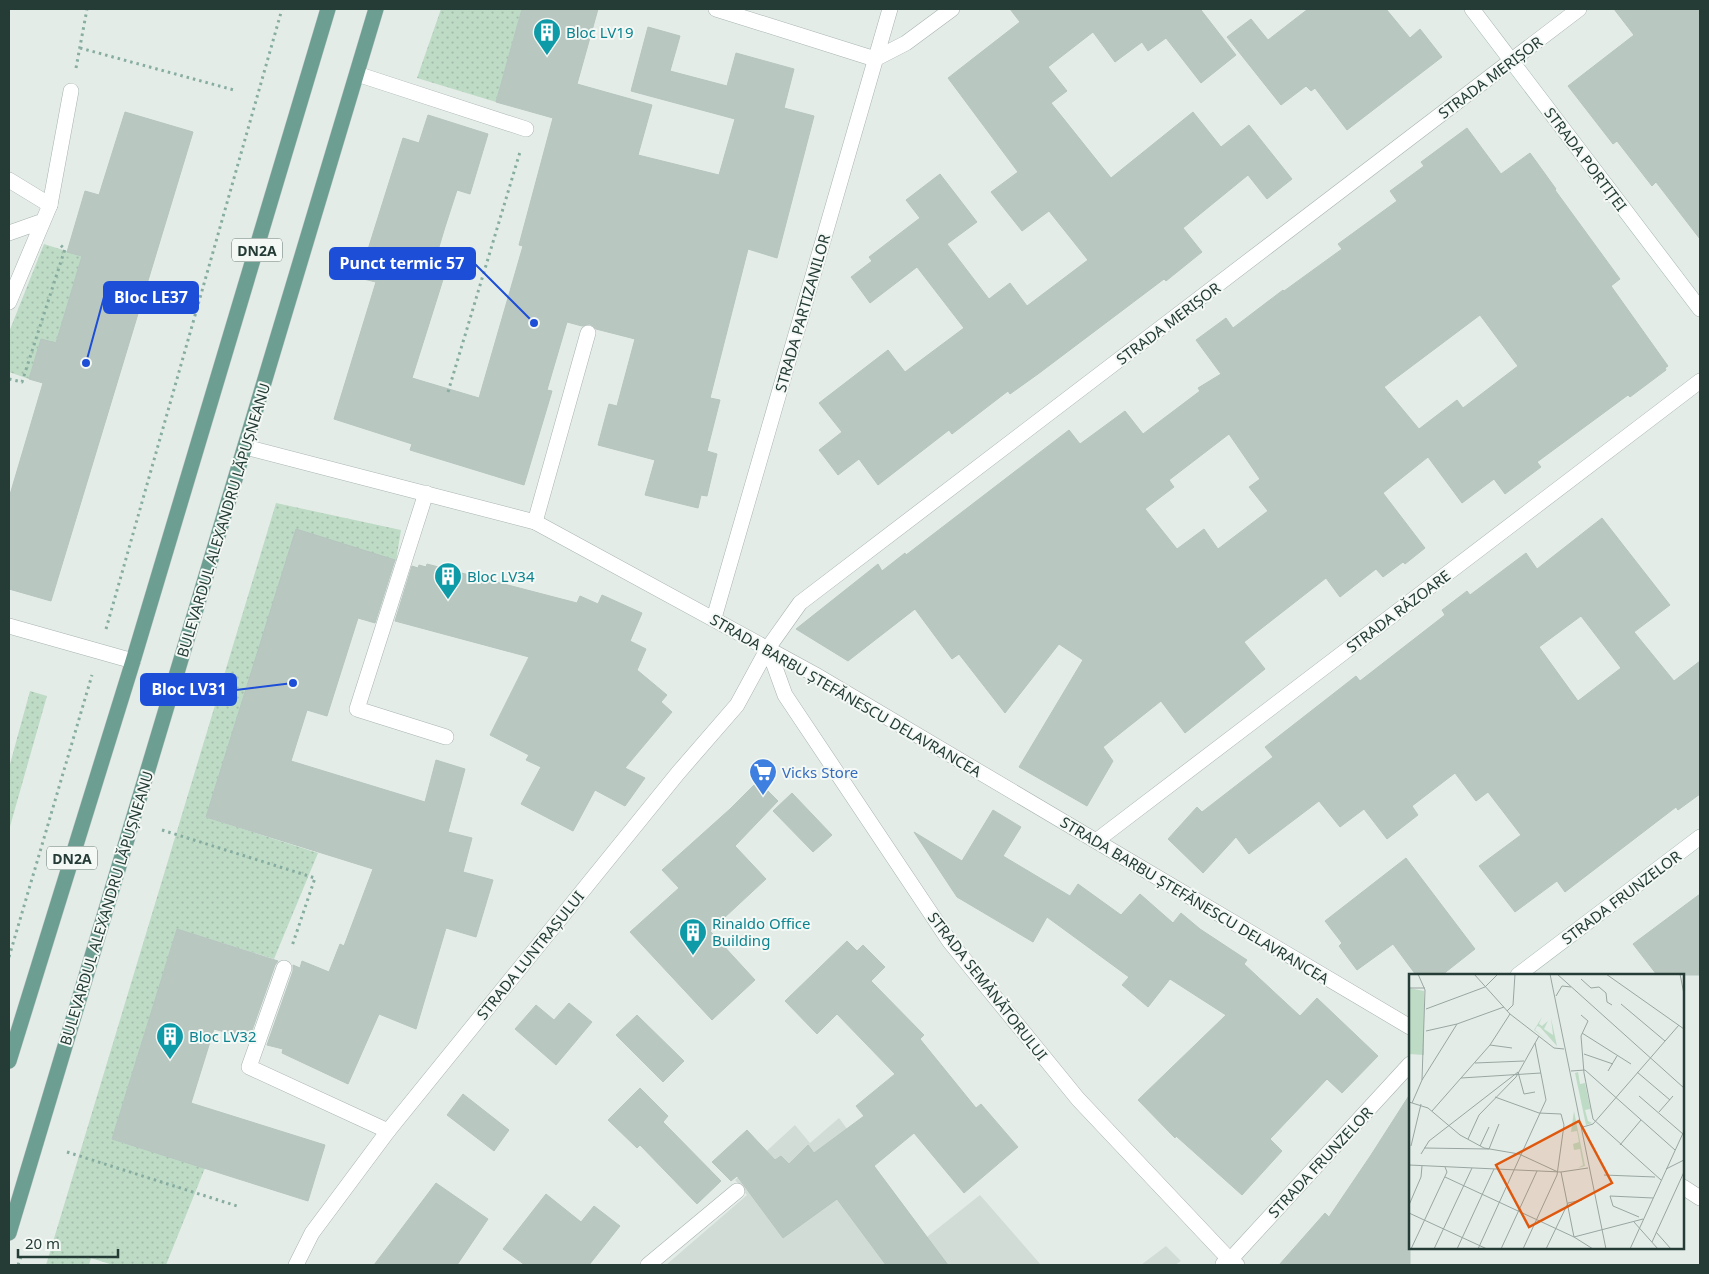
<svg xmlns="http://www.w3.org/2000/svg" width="1709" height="1274" font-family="'Noto Sans',sans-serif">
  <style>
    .built { fill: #d2dcd7 }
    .garden { fill: url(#garden-dots) }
    .building { fill: #b9c7c1; stroke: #b6c5bf; fill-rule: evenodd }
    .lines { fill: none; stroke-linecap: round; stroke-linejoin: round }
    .lane-casing { stroke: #a7b4af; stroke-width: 16 }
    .street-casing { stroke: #a7b4af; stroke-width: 16 }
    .secondary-casing { stroke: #a3b7b0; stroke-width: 16 }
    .primary-casing { stroke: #c2c8c7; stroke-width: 16 }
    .path { stroke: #87ada1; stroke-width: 3; stroke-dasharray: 2.5 4; stroke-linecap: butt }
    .lane { stroke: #fff; stroke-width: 15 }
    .street { stroke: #fff; stroke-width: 15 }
    .secondary { stroke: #fff; stroke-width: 15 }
    .primary { stroke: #6c9e91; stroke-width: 15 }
    .labels { text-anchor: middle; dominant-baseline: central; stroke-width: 4; stroke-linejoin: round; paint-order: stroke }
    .shield { fill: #f4f9f6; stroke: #637570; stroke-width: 1 }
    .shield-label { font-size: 14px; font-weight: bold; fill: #253c36 }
    .culture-label { font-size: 15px; fill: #0d838f; stroke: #f4f9f6; text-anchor: start }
    .street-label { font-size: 15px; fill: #253c36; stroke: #f4f9f6 }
    .shop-label { font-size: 15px; fill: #366cbe; stroke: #f4f9f6; text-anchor: start }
    .inset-road { fill: none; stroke: #98a6a1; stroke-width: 1 }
    .view { fill: #de580e; fill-opacity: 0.15; stroke: #de580e; stroke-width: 2.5 }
    .inset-edge { fill: none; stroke: #253c36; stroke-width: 2.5 }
    .leader { fill: none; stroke: #1d4ed8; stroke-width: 2 }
    .callout-dot { fill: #1d4ed8; stroke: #f4f9f6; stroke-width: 2 }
    .callout { fill: #1d4ed8; stroke: #1d4ed8; stroke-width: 2 }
    .callout-label { font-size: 16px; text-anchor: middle; font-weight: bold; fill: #fff }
  </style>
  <defs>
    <pattern id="garden-dots" width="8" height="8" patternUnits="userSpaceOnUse" patternTransform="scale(1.25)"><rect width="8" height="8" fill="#bedbc6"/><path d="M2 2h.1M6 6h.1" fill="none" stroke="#a3bdab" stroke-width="1.8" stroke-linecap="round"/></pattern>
  </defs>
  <rect width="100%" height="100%" fill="#e4ece8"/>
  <path class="built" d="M 839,1118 L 927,1237 L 980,1195 L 1041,1265 L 666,1265 L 747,1195 L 735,1180 L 795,1125 L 810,1143 Z
    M 1166,1246 L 1181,1261 L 1175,1265 L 1141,1265 Z"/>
  <path class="garden" d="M 441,9 L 522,9 L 496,102 L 417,78 Z
    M 44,244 L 82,256 L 56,343 L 41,340 L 29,379 L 9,372 L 9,332 Z
    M 276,503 L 401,530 L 396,561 L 297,530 L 206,817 L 318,853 L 274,959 L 177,929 L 112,1139 L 205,1168 L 166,1265 L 113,1265 L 91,1258 L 89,1265 L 46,1265 Z
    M 30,691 L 47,696 L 9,830 L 9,764 L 10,764 Z"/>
  <path class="building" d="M 522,9 L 598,9 L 577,84 L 652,105 L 638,155 L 719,175 L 735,119 L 631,91 L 648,27 L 680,36 L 670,71 L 727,86 L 736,53 L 794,69 L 784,108 L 814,116 L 777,258 L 748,249 L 710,398 L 720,400 L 707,451 L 717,454 L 707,496 L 701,495 L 698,508 L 645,495 L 655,460 L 598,445 L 609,404 L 617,406 L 635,339 L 596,329 L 590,324 L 582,326 L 567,322 L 547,390 L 552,391 L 524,485 L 410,450 L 412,444 L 334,419 L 376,282 L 359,278 L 403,138 L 419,143 L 428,115 L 488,134 L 470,194 L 457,190 L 445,227 L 433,267 L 446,270 L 412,378 L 479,398 L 523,246 L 519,245 L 553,118 L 496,102 Z
    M 1010,9 L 1204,9 L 1201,10 L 1236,55 L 1201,83 L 1166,38 L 1148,51 L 1142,42 L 1115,62 L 1093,32 L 1048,67 L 1067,91 L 1051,103 L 1111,178 L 1193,112 L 1221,147 L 1249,125 L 1292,179 L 1267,199 L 1248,175 L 1183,228 L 1202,252 L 1166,281 L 1164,279 L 1038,374 L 1010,394 L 1008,391 L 952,434 L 949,430 L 878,485 L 859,459 L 838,475 L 819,450 L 842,432 L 819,403 L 888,350 L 905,372 L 964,328 L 917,267 L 870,303 L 851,277 L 872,261 L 869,257 L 920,218 L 906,200 L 940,174 L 977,222 L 947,244 L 989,299 L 1010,283 L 1027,306 L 1088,260 L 1049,211 L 1022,231 L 991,192 L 1018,172 L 948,78 L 1020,22 Z
    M 1308,9 L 1386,9 L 1410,38 L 1420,29 L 1442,57 L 1347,130 L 1315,88 L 1311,91 L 1306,86 L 1281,105 L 1227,37 L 1251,19 L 1268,40 Z
    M 1614,9 L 1700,9 L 1700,239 L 1656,182 L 1652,186 L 1617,141 L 1613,144 L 1568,86 L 1634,35 Z
    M 125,112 L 193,132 L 51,601 L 9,589 L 9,498 L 43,383 L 29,379 L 41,339 L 56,343 L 82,256 L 67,252 L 85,191 L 99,195 Z
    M 1467,128 L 1501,174 L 1530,153 L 1556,189 L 1555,190 L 1620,279 L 1611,286 L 1668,366 L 1665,368 L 1666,370 L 1630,397 L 1628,395 L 1537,462 L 1541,467 L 1505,494 L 1494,479 L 1462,503 L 1428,457 L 1383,493 L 1425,548 L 1405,564 L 1403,562 L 1383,577 L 1376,569 L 1340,597 L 1326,578 L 1244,642 L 1265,669 L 1185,733 L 1161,701 L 1103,747 L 1113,761 L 1087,806 L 1019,767 L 1083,660 L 1059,644 L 1005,713 L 959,654 L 952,659 L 915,609 L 848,661 L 796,629 L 878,564 L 882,571 L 905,553 L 906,555 L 1069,430 L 1080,444 L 1125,411 L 1143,434 L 1200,391 L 1198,388 L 1221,374 L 1196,340 L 1226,318 L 1233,328 L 1283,290 L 1284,291 L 1342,249 L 1338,244 L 1397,201 L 1390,191 L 1424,166 L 1421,162 ZM 1480,315 L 1518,366 L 1463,408 L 1457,400 L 1419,429 L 1384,387 ZM 1229,434 L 1260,479 L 1249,487 L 1268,511 L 1218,549 L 1204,529 L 1177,549 L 1145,509 L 1174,487 L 1169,480 Z
    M 1602,518 L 1670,605 L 1634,632 L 1674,681 L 1700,661 L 1700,794 L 1678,810 L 1676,807 L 1565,892 L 1557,881 L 1515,912 L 1479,866 L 1521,835 L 1488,792 L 1476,801 L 1455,773 L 1412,806 L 1418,815 L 1387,839 L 1364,809 L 1340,827 L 1319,801 L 1249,854 L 1236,837 L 1203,873 L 1168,839 L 1197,807 L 1202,812 L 1273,757 L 1265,747 L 1356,676 L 1360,681 L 1445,615 L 1442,610 L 1467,591 L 1470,595 L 1526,553 L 1537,569 ZM 1581,616 L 1621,668 L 1578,701 L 1539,647 Z
    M 296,529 L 395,560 L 375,623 L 358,618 L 327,716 L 307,710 L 291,761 L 425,802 L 436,760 L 465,769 L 448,832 L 472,838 L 463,872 L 493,880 L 476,937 L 446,928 L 416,1029 L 379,1014 L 348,1084 L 282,1053 L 283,1049 L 267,1045 L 293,971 L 293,965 L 300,968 L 302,961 L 329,972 L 340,944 L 344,946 L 373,869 L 206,817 Z
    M 427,564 L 577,603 L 580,596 L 598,604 L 602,595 L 642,613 L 630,641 L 646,649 L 637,670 L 667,695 L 661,702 L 672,712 L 625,768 L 645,778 L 625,806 L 595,790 L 573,831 L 521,804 L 541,767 L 526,760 L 529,755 L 490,735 L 529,657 L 395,621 L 412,566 L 418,568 L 419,565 L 426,567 Z
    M 758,781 L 778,801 L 735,846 L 766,879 L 710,931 L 755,980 L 712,1020 L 630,932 L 679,888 L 662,870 L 730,809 Z
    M 792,793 L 832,835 L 813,852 L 773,811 Z
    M 993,810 L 1021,827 L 1003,856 L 1070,896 L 1078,884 L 1121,915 L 1140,894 L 1173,923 L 1181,913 L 1200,929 L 1247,960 L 1244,964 L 1300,1016 L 1317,998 L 1378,1056 L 1342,1093 L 1327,1079 L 1270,1139 L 1282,1151 L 1242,1195 L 1176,1136 L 1175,1138 L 1138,1100 L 1226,1015 L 1170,979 L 1148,1007 L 1122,985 L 1129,977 L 1047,917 L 1033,942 L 957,897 L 914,832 L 962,861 Z
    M 1406,858 L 1475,949 L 1442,975 L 1416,975 L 1393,944 L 1357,970 L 1339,946 L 1342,943 L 1325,921 Z
    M 1700,894 L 1700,975 L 1657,975 L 1633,944 Z
    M 177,929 L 278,961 L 275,965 L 249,1039 L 214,1029 L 191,1103 L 325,1145 L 308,1201 L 112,1139 Z
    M 847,941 L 857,951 L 863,945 L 885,967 L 871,981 L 924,1035 L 920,1039 L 976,1108 L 981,1104 L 1018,1147 L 964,1193 L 914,1133 L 874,1166 L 948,1265 L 886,1265 L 837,1199 L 783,1238 L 737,1176 L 731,1181 L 712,1162 L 747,1130 L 775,1160 L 781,1156 L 789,1164 L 808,1145 L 814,1153 L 864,1116 L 856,1106 L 895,1074 L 837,1014 L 817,1034 L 785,1001 Z
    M 569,1003 L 592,1022 L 556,1065 L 515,1029 L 536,1005 L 554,1020 Z
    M 637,1015 L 684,1061 L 663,1082 L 616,1035 Z
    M 640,1088 L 668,1116 L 663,1122 L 721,1181 L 697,1204 L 640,1145 L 637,1148 L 608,1120 Z
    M 463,1094 L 509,1130 L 494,1151 L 447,1115 Z
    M 1410,1094 L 1410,1265 L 1279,1265 L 1325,1213 L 1329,1217 L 1371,1155 Z
    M 436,1183 L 488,1219 L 457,1265 L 374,1265 Z
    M 546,1194 L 581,1222 L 594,1206 L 620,1226 L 589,1265 L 525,1265 L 503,1249 Z"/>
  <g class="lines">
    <g class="lane-casing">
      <path id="lane" d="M 357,74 L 526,129
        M 9,233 L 43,221
        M 9,302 L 50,205 L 71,91
        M 426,493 L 357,709 L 446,737
        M 535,522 L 588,333
        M 9,626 L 133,661
        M 284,968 L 249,1067 L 388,1131
        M 648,1265 L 737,1191"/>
    </g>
    <g class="street-casing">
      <path id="street" d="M 716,9 L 875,59 L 906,43 L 952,9
        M 9,180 L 50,205
        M 245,447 L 535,522 L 814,674 L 1410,1027
        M 714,618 L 890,9
        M 768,648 L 785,695 L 950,942 L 1078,1099 L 1230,1260 L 1237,1265
        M 1096,841 L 1700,381
        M 1683,1187 L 1700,1198
        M 1223,1264 L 1230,1260 L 1410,1064
        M 296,1265 L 312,1233 L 388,1131 L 678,773 L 737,705 L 768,648 L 800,603 L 1579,9"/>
    </g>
    <g class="secondary-casing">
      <path id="secondary" d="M 1472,9 L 1700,309
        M 1518,975 L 1700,837"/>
    </g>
    <g class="primary-casing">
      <path id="primary" d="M 9,1061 L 133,661 L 328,9
        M 9,1233 L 376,9"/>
    </g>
    <path class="path" d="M 80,48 L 234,90
      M 76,68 L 87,9
      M 9,379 L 22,382 L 65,249 L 59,244
      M 448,392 L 520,152
      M 106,629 L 282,9
      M 162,830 L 315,878 L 292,946
      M 9,957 L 92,675
      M 67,1152 L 237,1206
      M 18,1265 L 22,1254"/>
    <use href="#lane" class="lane"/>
    <use href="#street" class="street"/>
    <use href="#secondary" class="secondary"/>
    <use href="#primary" class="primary"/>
  </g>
  <defs>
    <g id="building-pin" transform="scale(1.4375)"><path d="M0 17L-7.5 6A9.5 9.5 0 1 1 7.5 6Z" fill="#0f9aa8" stroke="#f4f9f6"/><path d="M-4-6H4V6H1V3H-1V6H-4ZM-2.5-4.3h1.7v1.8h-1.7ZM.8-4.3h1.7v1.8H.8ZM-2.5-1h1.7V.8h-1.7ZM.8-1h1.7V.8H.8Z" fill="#fff"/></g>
    <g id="supermarket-pin" transform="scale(1.4375)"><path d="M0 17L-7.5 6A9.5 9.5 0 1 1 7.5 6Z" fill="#3f7fe0" stroke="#f4f9f6"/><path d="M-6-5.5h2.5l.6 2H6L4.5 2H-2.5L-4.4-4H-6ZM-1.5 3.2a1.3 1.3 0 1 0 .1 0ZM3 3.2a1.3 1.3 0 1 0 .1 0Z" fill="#fff"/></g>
  </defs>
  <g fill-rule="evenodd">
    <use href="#building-pin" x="547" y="32"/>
    <use href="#building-pin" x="448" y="576"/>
    <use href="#supermarket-pin" x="763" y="772"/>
    <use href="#building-pin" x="693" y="932"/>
    <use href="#building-pin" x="170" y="1036"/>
  </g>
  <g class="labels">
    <g class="shield">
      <rect x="232" y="238.5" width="50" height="23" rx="4"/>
      <rect x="47" y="846.5" width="50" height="23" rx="4"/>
    </g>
    <g class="shield-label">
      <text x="257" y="250">DN2A</text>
      <text x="72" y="858">DN2A</text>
    </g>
    <g class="culture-label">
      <text x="566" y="32">Bloc LV19</text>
      <text x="467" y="576">Bloc LV34</text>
      <text x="712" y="923">Rinaldo Office<tspan x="712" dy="17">Building</tspan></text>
      <text x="189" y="1036">Bloc LV32</text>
    </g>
    <g class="street-label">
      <text transform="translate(1490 77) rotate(-37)">STRADA MERIȘOR</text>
      <text transform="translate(1586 159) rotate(53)">STRADA PORTIȚEI</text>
      <text transform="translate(802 313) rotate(-74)">STRADA PARTIZANILOR</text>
      <text transform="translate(1168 323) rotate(-37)">STRADA MERIȘOR</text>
      <text transform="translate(223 520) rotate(-73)">BULEVARDUL ALEXANDRU LĂPUȘNEANU</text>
      <text transform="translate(1398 611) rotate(-37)">STRADA RĂZOARE</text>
      <text transform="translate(846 695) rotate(30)">STRADA BARBU ȘTEFĂNESCU DELAVRANCEA</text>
      <text transform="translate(1621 897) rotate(-37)">STRADA FRUNZELOR</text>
      <text transform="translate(1195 900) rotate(31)">STRADA BARBU ȘTEFĂNESCU DELAVRANCEA</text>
      <text transform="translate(106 908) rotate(-73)">BULEVARDUL ALEXANDRU LĂPUȘNEANU</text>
      <text transform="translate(530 955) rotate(-51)">STRADA LUNTRAȘULUI</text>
      <text transform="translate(988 986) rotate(52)">STRADA SEMĂNĂTORULUI</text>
      <text transform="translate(1320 1162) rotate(-47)">STRADA FRUNZELOR</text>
    </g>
    <g class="shop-label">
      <text x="782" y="772">Vicks Store</text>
    </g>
  </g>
  <g transform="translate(1409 974)">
    <rect width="275" height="275" fill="#e4ece8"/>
    <path d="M 0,14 L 15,17 L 15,81 L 0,80 Z" fill="#bedbc6"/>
    <path d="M 133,43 L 130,50 L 133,52 L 139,47 L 135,55 L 144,61 L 142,44 L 148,72 L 131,53 L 128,52 L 126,56 L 138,66 L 125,56 ZM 169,98 L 171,110 L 176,109 L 183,143 L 181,135 L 176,136 L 179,147 L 183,149 L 177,151 L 166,99 ZM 165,137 L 176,192 L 169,194 L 174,191 L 171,175 L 165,176 L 164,170 L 170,168 L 168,157 L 162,158 Z" fill="#bedbc6"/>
    <path class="inset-road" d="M 9,0 L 16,16 L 13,106M 65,0 L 101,40 L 145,74 L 155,75M 141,0 L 197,275M 148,0 L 275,114M 197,0 L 275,55M 271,0 L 275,20M 172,5 L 182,14 L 190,13 L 197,19 L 198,28 L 203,31M 0,14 L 16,14M 147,22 L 153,12 L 162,13M 212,30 L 256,67M 17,35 L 76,13 L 89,0M 98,37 L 104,31 L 106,0M 172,41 L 179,47 L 172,62 L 175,99 L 184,145 L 252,206M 17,57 L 48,50 L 95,33M 173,59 L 222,90M 81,71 L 103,74M 175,80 L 204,90M 66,89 L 115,87M 162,97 L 176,96 L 266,176M 199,97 L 208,82M 228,98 L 261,126M 52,104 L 132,99M 230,122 L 274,160M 86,123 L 130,139 L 152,140 L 155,151 L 148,201 L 114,275M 0,128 L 19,134 L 51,161 L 75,174 L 110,180 L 149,198M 3,129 L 13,106 L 48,50M 23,137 L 81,71 L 101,40M 250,138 L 264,122M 174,153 L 184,150 L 270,51M 59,165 L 70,141 L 107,103 L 130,62M 211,171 L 232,146M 2,172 L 12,130M 71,172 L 80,153M 15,174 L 80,175 L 90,150M 12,180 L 20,167 L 109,98 L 115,120 L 126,118M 0,191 L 152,198 L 179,194M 257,195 L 275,186M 152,198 L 165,263M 195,201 L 246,203M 36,203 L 165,263 L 184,275M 0,231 L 12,203 L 13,192M 0,239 L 78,275M 230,243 L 204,232 L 201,222 L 244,224M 225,248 L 249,275M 247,258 L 262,275M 165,263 L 234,245M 243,268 L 275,198M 2,275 L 38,198 L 36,193M 25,275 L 63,194M 48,275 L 85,195M 69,275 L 137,126 L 126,69M 92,275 L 128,197M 137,275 L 159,229 L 173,226M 221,275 L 275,157"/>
    <path class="view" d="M 170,147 L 203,209 L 120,253 L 87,191 Z"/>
    <rect width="275" height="275" class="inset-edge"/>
  </g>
  <path class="leader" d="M534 323L475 264M86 363L104 297M293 683L236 690"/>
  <g class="callout-dot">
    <circle cx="534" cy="323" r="5"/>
    <circle cx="86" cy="363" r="5"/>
    <circle cx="293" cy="683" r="5"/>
  </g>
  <g class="callout">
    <rect x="330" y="248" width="145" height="31" rx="5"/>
    <rect x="104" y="282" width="94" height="31" rx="5"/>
    <rect x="141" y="674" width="95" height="31" rx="5"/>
  </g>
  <g class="callout-label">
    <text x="402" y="269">Punct termic 57</text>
    <text x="151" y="303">Bloc LE37</text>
    <text x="189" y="695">Bloc LV31</text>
  </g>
  <rect width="1709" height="1274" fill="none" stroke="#253c36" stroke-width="20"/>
  <path d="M18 1249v8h100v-8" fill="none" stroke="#253c36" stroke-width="2.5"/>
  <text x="25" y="1249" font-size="15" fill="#253c36" stroke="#f4f9f6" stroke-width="4" paint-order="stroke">20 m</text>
</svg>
